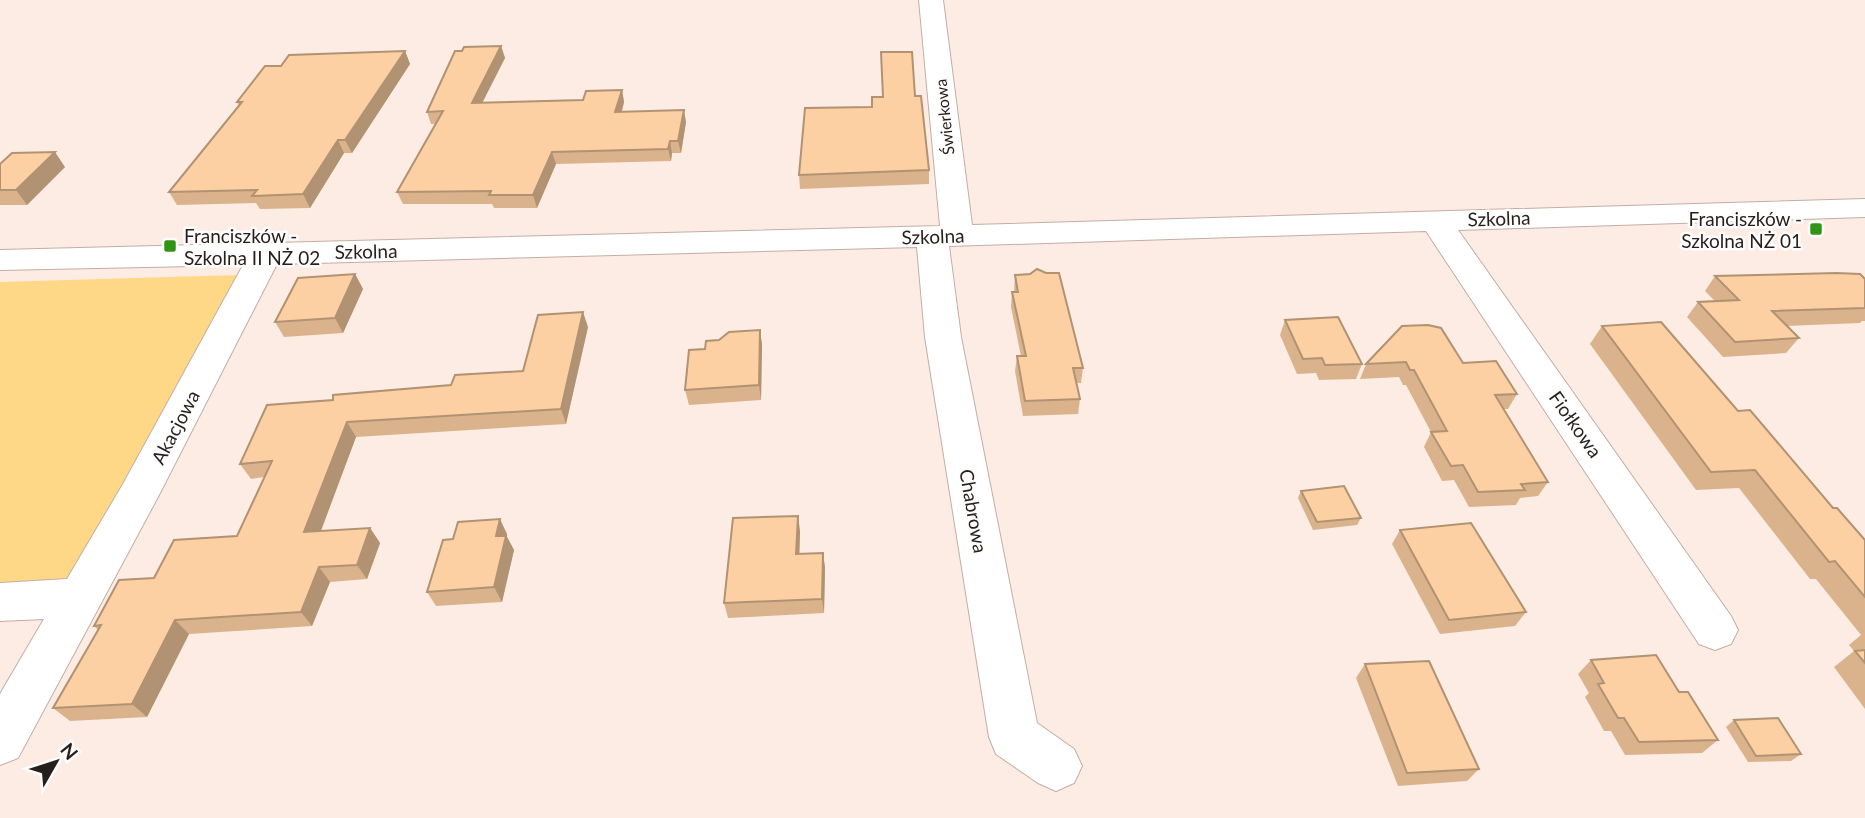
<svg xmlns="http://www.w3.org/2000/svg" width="1865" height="818" font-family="Lato,sans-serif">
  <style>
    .green { fill: #fed886 }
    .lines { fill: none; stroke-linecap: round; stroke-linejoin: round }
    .minor-casing { stroke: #c3aea4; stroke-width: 2 }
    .minor { fill: #fff; fill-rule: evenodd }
    .wall { fill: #dab38d }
    .shaded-wall { fill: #b19273 }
    .building { fill: #fdd0a4; stroke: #b19273; stroke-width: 2 }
    .poi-dot { fill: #329415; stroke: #fdfdfd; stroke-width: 2.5 }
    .labels { text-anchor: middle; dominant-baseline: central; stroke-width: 5; stroke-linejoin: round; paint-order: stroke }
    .far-street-label { font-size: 16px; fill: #271f1b; stroke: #fdfdfd }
    .street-label { font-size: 19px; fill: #271f1b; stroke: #fdfdfd }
    .poi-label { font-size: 19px; fill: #271f1b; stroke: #fdfdfd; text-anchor: end }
  </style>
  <rect width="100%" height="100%" fill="#fdece3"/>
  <path class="green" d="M 237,275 L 70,580 L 0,584 L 0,282 Z"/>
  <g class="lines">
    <g class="minor-casing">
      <path id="minor" d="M 919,0 L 943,0 L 972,225 L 1865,199 L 1865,217 L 1458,230 L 1731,616 L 1738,630 L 1731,644 L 1715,650 L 1699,644 L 1426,231 L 949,246 L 961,337 L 1037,723 L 1074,749 L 1082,766 L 1074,783 L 1056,791 L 1038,783 L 996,754 L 989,737 L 925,337 L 917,247 L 277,264 L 159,495 L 18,758 L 0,765 L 0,694 L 44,619 L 0,621 L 0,583 L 67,579 L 123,484 L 243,265 L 0,270 L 0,250 L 940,226 Z"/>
    </g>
    <use href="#minor" class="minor"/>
  </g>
  <path class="wall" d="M 501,46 L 505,58 L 482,103 L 583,100 L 622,90 L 624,102 L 622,112 L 686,122 L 681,153 L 672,153 L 671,161 L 556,164 L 537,208 L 494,208 L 492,204 L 403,204 L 397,192 L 436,124 L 431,124 L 427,112 Z
    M 405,51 L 410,64 L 352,153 L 344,153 L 310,208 L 260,209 L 256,203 L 177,205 L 169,192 L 239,106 L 237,102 L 281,66 Z
    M 915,96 L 929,170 L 929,184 L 800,189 L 799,175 L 872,107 Z
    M 0,164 L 65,167 L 27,205 L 0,205 Z
    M 355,274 L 363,289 L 343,333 L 284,337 L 275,322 Z
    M 1015,275 L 1083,368 L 1081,383 L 1077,383 L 1080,399 L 1078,414 L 1023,416 L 1015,371 L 1017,356 L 1021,356 L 1011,307 L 1012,292 L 1014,292 Z
    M 1715,276 L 1865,279 L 1865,321 L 1862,321 L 1860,323 L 1786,326 L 1799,338 L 1786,353 L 1723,357 L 1687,317 L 1698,302 L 1715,301 L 1705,291 Z
    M 1285,320 L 1362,364 L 1356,379 L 1319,380 L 1316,373 L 1297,374 L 1280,335 Z
    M 1402,326 L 1517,394 L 1508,409 L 1504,409 L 1548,482 L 1538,496 L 1520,498 L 1516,505 L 1469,507 L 1454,480 L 1442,481 L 1424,447 L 1431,432 L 1406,385 L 1403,385 L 1399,377 L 1360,379 L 1366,364 Z
    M 1602,326 L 1738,411 L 1865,540 L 1865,709 L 1834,667 L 1854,651 L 1849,645 L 1861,635 L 1816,579 L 1810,579 L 1739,488 L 1696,490 L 1590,344 Z
    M 588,327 L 566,424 L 356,437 L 320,531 L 370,528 L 380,543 L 367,579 L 330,582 L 312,626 L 189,634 L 147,717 L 70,721 L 53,708 L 98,630 L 94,626 L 154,578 L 237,536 L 264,477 L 251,479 L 240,464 L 333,400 L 451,385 L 523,371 Z
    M 760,330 L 762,345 L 761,400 L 689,405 L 685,390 L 705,349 L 719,340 Z
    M 1301,491 L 1361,518 L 1357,525 L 1313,530 L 1298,498 Z
    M 1400,530 L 1526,612 L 1515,626 L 1440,634 L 1392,544 Z
    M 800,531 L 799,554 L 823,553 L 825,568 L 824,613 L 728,618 L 724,603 Z
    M 507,534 L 507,537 L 514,550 L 502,602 L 436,606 L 427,592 Z
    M 1591,660 L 1679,692 L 1718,740 L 1702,753 L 1625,755 L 1611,731 L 1604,731 L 1585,697 L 1589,693 L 1578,674 Z
    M 1365,664 L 1479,769 L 1467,781 L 1398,786 L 1356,678 Z
    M 1734,720 L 1801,754 L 1791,761 L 1748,762 L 1726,727 Z"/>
  <path class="shaded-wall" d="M 501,46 L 505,58 L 476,115 L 472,103 Z
    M 405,51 L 410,64 L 352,153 L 345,140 Z
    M 622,90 L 624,102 L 618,124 L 615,112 Z
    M 684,110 L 686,122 L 681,153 L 678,141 Z
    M 338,140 L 344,153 L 310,208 L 303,194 Z
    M 670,141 L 672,153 L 671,161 L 668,149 Z
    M 55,152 L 65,167 L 27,205 L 16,190 Z
    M 552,152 L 556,164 L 537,208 L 533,195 Z
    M 355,274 L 363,289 L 343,333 L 335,318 Z
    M 583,312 L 588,327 L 566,424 L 561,409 Z
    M 760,330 L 762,345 L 761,400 L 759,385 Z
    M 347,422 L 356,437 L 315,547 L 304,532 Z
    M 798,516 L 800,531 L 799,569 L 796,554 Z
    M 500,519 L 507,534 L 507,537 L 514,550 L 502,602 L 494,587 L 496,536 Z
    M 370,528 L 380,543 L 367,579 L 357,565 Z
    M 823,553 L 825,568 L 824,613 L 822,599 Z
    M 319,567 L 330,582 L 312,626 L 301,612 Z
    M 175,620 L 189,634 L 147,717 L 132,704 Z"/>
  <path class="building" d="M 501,46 L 472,103 L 583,100 L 586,91 L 622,90 L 615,112 L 684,110 L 678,141 L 670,141 L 668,149 L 552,152 L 533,195 L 489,195 L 491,191 L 397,192 L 443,111 L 427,112 L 455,51 L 462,51 L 464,47 Z
    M 405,51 L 345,140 L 338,140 L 303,194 L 252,196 L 257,190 L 169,192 L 242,102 L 237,102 L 265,66 L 281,66 L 289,55 Z
    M 881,52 L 912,52 L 915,96 L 921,96 L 929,170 L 799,175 L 805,108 L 872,107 L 872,97 L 883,97 Z
    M 55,152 L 16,190 L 0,190 L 0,164 L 12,153 Z
    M 1037,269 L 1046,273 L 1059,273 L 1083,368 L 1073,368 L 1080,399 L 1025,401 L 1017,356 L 1026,356 L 1012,292 L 1018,292 L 1015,275 L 1030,274 Z
    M 1836,273 L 1860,274 L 1865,279 L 1865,308 L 1772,311 L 1799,338 L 1735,342 L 1698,302 L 1739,300 L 1715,276 Z
    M 355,274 L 335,318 L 275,322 L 298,278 Z
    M 583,312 L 561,409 L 347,422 L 304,532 L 370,528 L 357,565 L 319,567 L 301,612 L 175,620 L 132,704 L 53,708 L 101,625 L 94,626 L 119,580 L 154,578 L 174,540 L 237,536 L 272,461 L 240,464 L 267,405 L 333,400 L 333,395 L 451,385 L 455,375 L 523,371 L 538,315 Z
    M 1338,317 L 1362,364 L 1325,365 L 1322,358 L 1303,359 L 1285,320 Z
    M 1661,322 L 1738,411 L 1750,410 L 1833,508 L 1837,508 L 1865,540 L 1865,597 L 1835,561 L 1829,562 L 1755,470 L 1711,472 L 1602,326 Z
    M 1428,325 L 1441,328 L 1463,363 L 1496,361 L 1517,394 L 1495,395 L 1548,482 L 1521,484 L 1525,490 L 1478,492 L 1463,465 L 1451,466 L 1431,432 L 1447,431 L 1414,370 L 1410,370 L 1406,362 L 1366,364 L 1402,326 Z
    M 760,330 L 759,385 L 685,390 L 689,350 L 705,349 L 706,341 L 719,340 L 729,332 Z
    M 1344,486 L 1361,518 L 1317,522 L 1301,491 Z
    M 798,516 L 796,554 L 823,553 L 822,599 L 724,603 L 733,518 Z
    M 500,519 L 496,536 L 506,536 L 494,587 L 427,592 L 443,540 L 453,539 L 458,522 Z
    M 1471,523 L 1526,612 L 1449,620 L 1400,530 Z
    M 1865,650 L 1865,663 L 1855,651 Z
    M 1656,655 L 1679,692 L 1688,692 L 1718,740 L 1639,742 L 1624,718 L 1618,718 L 1598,684 L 1604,683 L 1591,660 Z
    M 1429,661 L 1479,769 L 1407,773 L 1365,664 Z
    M 1778,718 L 1801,754 L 1756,756 L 1734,720 Z"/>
  <g class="poi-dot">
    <rect x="1809" y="222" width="14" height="14" rx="3.5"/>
    <rect x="163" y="239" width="14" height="14" rx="3.5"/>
  </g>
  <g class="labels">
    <g class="far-street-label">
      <text transform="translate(944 117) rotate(-96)">Świerkowa</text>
    </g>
    <g class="street-label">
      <text transform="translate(1499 218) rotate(-2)">Szkolna</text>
      <text transform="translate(933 236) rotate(-2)">Szkolna</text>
      <text transform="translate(366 251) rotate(-1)">Szkolna</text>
      <text transform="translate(1576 424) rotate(55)">Fiołkowa</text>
      <text transform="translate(175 427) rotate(-62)">Akacjowa</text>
      <text transform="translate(974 511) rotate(80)">Chabrowa</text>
    </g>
    <g class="poi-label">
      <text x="1802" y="218">Franciszków -<tspan x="1802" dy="22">Szkolna NŻ 01</tspan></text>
      <text x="184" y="235" text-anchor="start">Franciszków -<tspan x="184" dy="22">Szkolna II NŻ 02</tspan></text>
    </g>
  </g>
  <g transform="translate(56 762) rotate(51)" stroke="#fdfdfd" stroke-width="5" paint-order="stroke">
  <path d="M0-5L12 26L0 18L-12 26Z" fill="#271f1b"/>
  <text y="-10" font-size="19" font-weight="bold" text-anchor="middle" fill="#271f1b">N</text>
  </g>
</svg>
